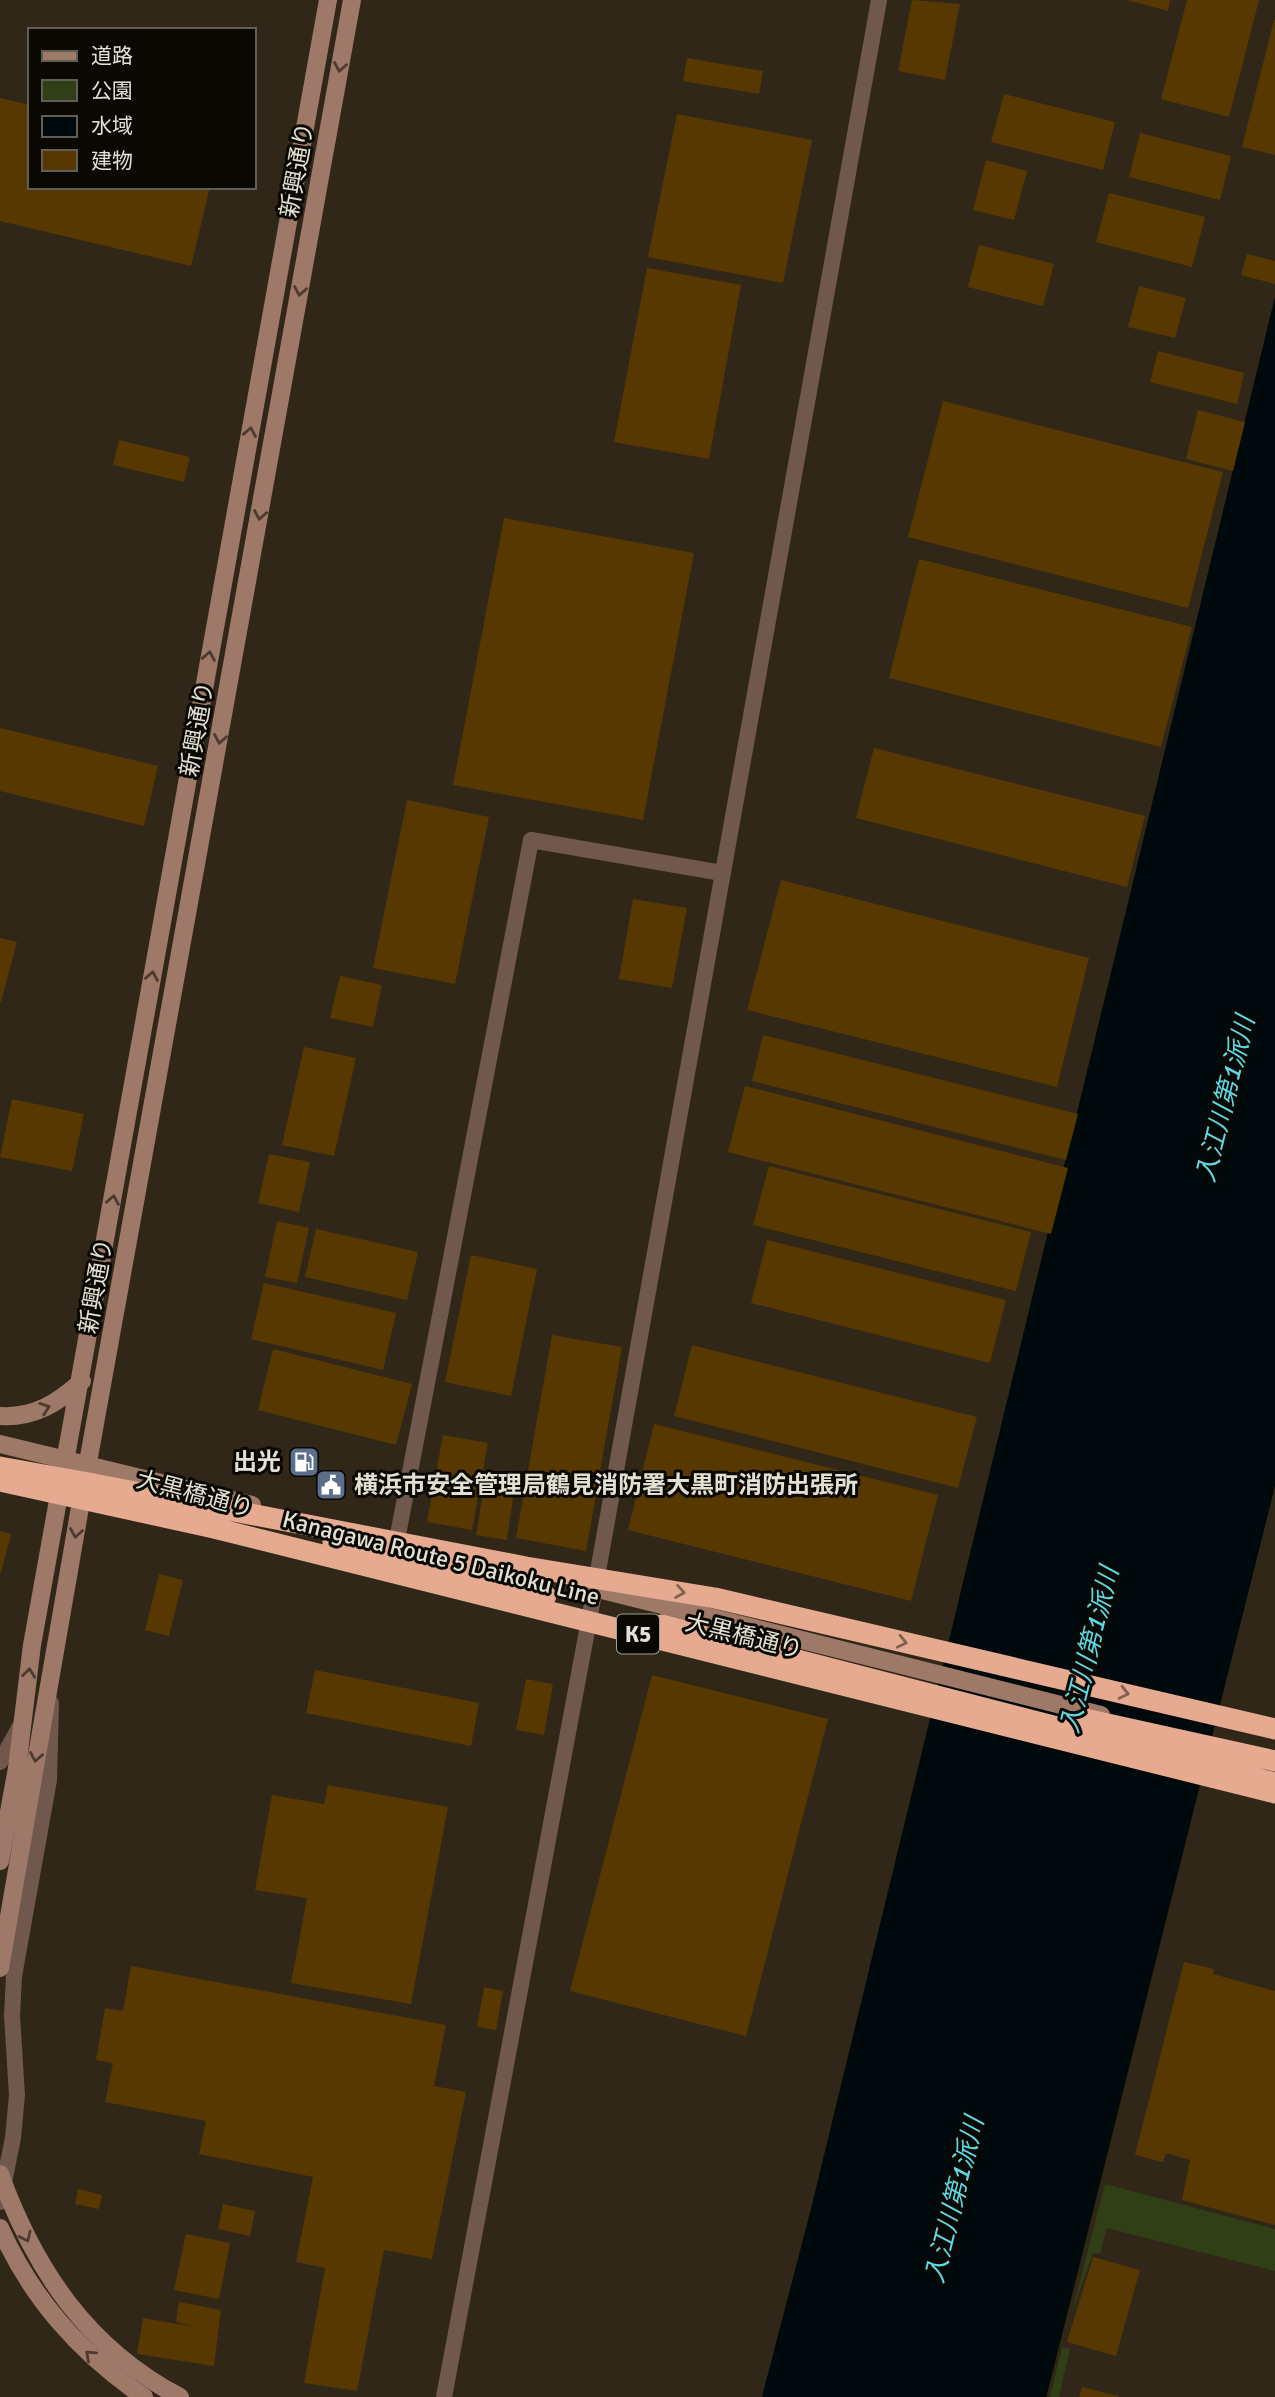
<svg xmlns="http://www.w3.org/2000/svg" width="1275" height="2397" font-family="Signika,'Noto Sans JP',sans-serif">
  <style>
    .industrial { fill: #312718; fill-rule: evenodd }
    .green { fill: #303f16 }
    .water { fill: #00090c }
    .building { fill: #573800 }
    .lines { fill: none; stroke-linecap: round; stroke-linejoin: round }
    .street { stroke: #70584e; stroke-width: 16 }
    .secondary { stroke: #9f7968; stroke-width: 18 }
    .highway { stroke: #e5aa8f; stroke-width: 21 }
    .secondary-bridge { stroke: #9f7968; stroke-width: 18 }
    .highway-bridge { stroke: #e5aa8f; stroke-width: 21 }
    .oneway { stroke: #4d3b30 }
    .oneway2 { stroke: #826150 }
    .labels { text-anchor: middle; dominant-baseline: central; stroke-width: 6; stroke-linejoin: round; paint-order: stroke }
    .shield { fill: #0a0803; stroke: #a19e95; stroke-width: 2 }
    .shield-label { font-size: 23px; font-weight: bold; fill: #e2dfd3 }
    .street-label { font-size: 24px; fill: #e2dfd3; stroke: #0a0803 }
    .poi-label { font-size: 24px; font-weight: bold; fill: #e2dfd3; stroke: #0a0803; text-anchor: end }
    .water-label { font-size: 26px; font-style: italic; fill: #5ed8e4; stroke: #0a0803 }
  </style>
  <rect width="100%" height="100%" fill="#231e0a"/>
  <path class="industrial" d="M 0,0 L 1275,0 L 1275,297 L 811,2209 L 762,2397 L 0,2397 ZM 30,30 L 254,30 L 254,187 L 30,187 Z
    M 1275,1486 L 1275,2397 L 1047,2397 Z"/>
  <path class="green" d="M 1105,2184 L 1275,2229 L 1275,2271 L 1107,2228 L 1100,2253 L 1093,2253 L 1071,2316 Z
    M 1062,2347 L 1070,2349 L 1059,2397 L 1050,2397 Z"/>
  <path class="water" d="M 1275,297 L 1275,1486 L 1046,2397 L 762,2397 L 811,2209 Z"/>
  <path class="building" d="M 912,0 L 960,4 L 945,80 L 898,71 Z
    M 1127,0 L 1170,0 L 1168,11 Z
    M 1187,0 L 1259,0 L 1229,117 L 1161,99 Z
    M 1274,20 L 1275,20 L 1275,155 L 1242,147 Z
    M 687,58 L 763,71 L 759,94 L 683,81 Z
    M 1004,94 L 1115,122 L 1103,170 L 991,142 Z
    M 0,98 L 30,105 L 30,187 L 210,187 L 191,266 L 0,221 Z
    M 677,114 L 812,140 L 783,283 L 648,257 Z
    M 1140,133 L 1231,156 L 1220,200 L 1129,177 Z
    M 986,160 L 1027,171 L 1014,220 L 973,210 Z
    M 1109,193 L 1205,217 L 1192,267 L 1096,242 Z
    M 979,245 L 1054,264 L 1043,306 L 968,287 Z
    M 1247,254 L 1275,261 L 1275,284 L 1241,275 Z
    M 647,268 L 741,285 L 709,459 L 614,442 Z
    M 1139,286 L 1186,298 L 1175,338 L 1128,327 Z
    M 1158,351 L 1244,373 L 1237,404 L 1150,382 Z
    M 943,401 L 1223,472 L 1188,608 L 908,537 Z
    M 1198,410 L 1245,422 L 1233,471 L 1186,459 Z
    M 119,440 L 190,457 L 184,482 L 113,465 Z
    M 504,518 L 694,553 L 643,820 L 453,785 Z
    M 919,559 L 1192,627 L 1161,747 L 889,678 Z
    M 0,728 L 158,766 L 144,826 L 0,791 Z
    M 874,748 L 1145,816 L 1127,887 L 856,818 Z
    M 407,800 L 489,817 L 455,984 L 373,968 Z
    M 781,880 L 1089,958 L 1057,1087 L 747,1010 Z
    M 633,899 L 687,908 L 672,988 L 619,979 Z
    M 0,938 L 17,942 L 1,1002 L 0,1002 Z
    M 340,976 L 382,985 L 373,1027 L 330,1018 Z
    M 763,1035 L 1078,1114 L 1066,1160 L 752,1081 Z
    M 304,1047 L 356,1058 L 334,1156 L 282,1145 Z
    M 745,1086 L 1068,1168 L 1051,1234 L 728,1152 Z
    M 12,1099 L 84,1114 L 72,1171 L 0,1157 Z
    M 269,1154 L 310,1162 L 299,1212 L 258,1203 Z
    M 769,1166 L 1031,1232 L 1016,1291 L 753,1225 Z
    M 277,1221 L 309,1228 L 297,1283 L 265,1277 Z
    M 316,1229 L 418,1252 L 407,1300 L 305,1277 Z
    M 767,1240 L 1006,1300 L 990,1363 L 751,1303 Z
    M 471,1255 L 537,1269 L 511,1396 L 445,1382 Z
    M 264,1283 L 396,1313 L 383,1370 L 251,1339 Z
    M 552,1335 L 622,1347 L 586,1551 L 516,1538 Z
    M 692,1345 L 977,1417 L 958,1488 L 674,1416 Z
    M 273,1349 L 412,1384 L 396,1445 L 258,1410 Z
    M 654,1424 L 938,1495 L 911,1601 L 628,1530 Z
    M 443,1435 L 488,1443 L 472,1530 L 427,1522 Z
    M 484,1487 L 514,1491 L 507,1540 L 476,1535 Z
    M 0,1531 L 11,1534 L 1,1573 L 0,1573 Z
    M 159,1574 L 183,1580 L 169,1636 L 145,1630 Z
    M 315,1670 L 479,1703 L 471,1746 L 306,1713 Z
    M 652,1675 L 828,1719 L 746,2036 L 570,1991 Z
    M 526,1679 L 553,1684 L 544,1735 L 516,1730 Z
    M 328,1785 L 448,1807 L 411,2004 L 291,1983 L 307,1898 L 255,1890 L 272,1795 L 324,1804 Z
    M 1184,1962 L 1214,1969 L 1213,1974 L 1275,1991 L 1275,2225 L 1182,2200 L 1190,2160 L 1166,2153 L 1163,2162 L 1135,2155 Z
    M 131,1966 L 446,2025 L 434,2086 L 466,2092 L 432,2259 L 384,2250 L 357,2391 L 304,2383 L 325,2268 L 296,2262 L 313,2177 L 199,2154 L 206,2121 L 105,2102 L 113,2063 L 96,2060 L 105,2008 L 123,2011 Z
    M 484,1987 L 503,1991 L 496,2030 L 477,2027 Z
    M 78,2189 L 102,2195 L 99,2209 L 75,2204 Z
    M 223,2204 L 255,2211 L 250,2236 L 218,2229 Z
    M 186,2234 L 230,2243 L 219,2299 L 174,2290 Z
    M 1093,2257 L 1140,2270 L 1116,2356 L 1067,2342 Z
    M 179,2302 L 221,2310 L 214,2366 L 137,2354 L 143,2318 L 195,2327 L 176,2322 Z
    M 1082,2387 L 1118,2396 L 1118,2397 L 1079,2397 Z"/>
  <g class="lines">
    <path class="street" d="M 397,1540 L 531,840 L 722,873
      M 0,1762 L 23,1721
      M 0,2202 L 13,2138 L 17,2095 L 12,2016 L 14,1976 L 49,1780 L 51,1703
      M 444,2397 L 595,1588 L 879,0"/>
    <path class="secondary" d="M 0,1416 C 34,1418 58,1403 82,1381
      M 0,1444 L 252,1505
      M 582,1585 L 1101,1715
      M 0,1861 L 17,1768 L 32,1645 L 328,0
      M 0,1968 L 83,1490 L 352,0
      M 0,2228 C 32,2299 79,2352 144,2397"/>
    <path class="highway" d="M 662,1625 L 1275,1783
      M 1085,1719 L 1275,1761"/>
    <path class="secondary-bridge" d="M 0,2174 C 35,2270 87,2348 180,2397"/>
    <path class="highway-bridge" d="M 0,1467 L 94,1484
      M 0,1481 L 214,1528 L 1275,1793
      M 83,1482 L 526,1567 L 715,1598 L 1275,1729
      M 333,1542 L 546,1596"/>
  </g>
  <defs><path id="oneway-chevron" d="M-2-3.5L2.5 0L-2 3.5" fill="none" stroke-width="1.6" stroke-linecap="round" stroke-linejoin="round" transform="scale(1.75)"/></defs>
  <g class="oneway">
    <use href="#oneway-chevron" transform="translate(340 67) rotate(100)"/>
    <use href="#oneway-chevron" transform="translate(300 291) rotate(100)"/>
    <use href="#oneway-chevron" transform="translate(250 432) rotate(-80)"/>
    <use href="#oneway-chevron" transform="translate(260 515) rotate(100)"/>
    <use href="#oneway-chevron" transform="translate(209 656) rotate(-80)"/>
    <use href="#oneway-chevron" transform="translate(220 739) rotate(100)"/>
    <use href="#oneway-chevron" transform="translate(152 976) rotate(-80)"/>
    <use href="#oneway-chevron" transform="translate(113 1200) rotate(-80)"/>
    <use href="#oneway-chevron" transform="translate(45 1408) rotate(-19)"/>
    <use href="#oneway-chevron" transform="translate(76 1533) rotate(99)"/>
    <use href="#oneway-chevron" transform="translate(29 1673) rotate(-83)"/>
    <use href="#oneway-chevron" transform="translate(36 1757) rotate(100)"/>
    <use href="#oneway-chevron" transform="translate(26 2237) rotate(65)"/>
    <use href="#oneway-chevron" transform="translate(90 2355) rotate(-138)"/>
  </g>
  <g class="oneway2">
    <use href="#oneway-chevron" transform="translate(680 1592) rotate(10)"/>
    <use href="#oneway-chevron" transform="translate(902 1642) rotate(13)"/>
    <use href="#oneway-chevron" transform="translate(1124 1693) rotate(13)"/>
  </g>
  <defs>
    <g id="fuel-square" transform="scale(1.575)"><rect x="-9" y="-9" width="18" height="18" rx="4" fill="#5c6f8a" stroke="#0a0803"/><path d="M-5.5-6h7V0h2V4h1.3V-2.5L3-4.5l.8-.8L6-3V5H2.5V1h-1V6h-7ZM-4.2-4.7v3.2H.2V-4.7Z" fill="#fff"/></g>
    <g id="civic-square" transform="scale(1.575)"><rect x="-9" y="-9" width="18" height="18" rx="4" fill="#5c6f8a" stroke="#0a0803"/><path d="M-.6-6.5H3V-4.5H.6V-3L4-1V1h2V6H-6V1h2V-1L-.6-3ZM-1.2 2.5V6h2.4V2.5Z" fill="#fff"/></g>
  </defs>
  <g fill-rule="evenodd">
    <use href="#fuel-square" x="304" y="1462"/>
    <use href="#civic-square" x="331" y="1485"/>
  </g>
  <g class="labels">
    <rect class="shield" x="617" y="1614.5" width="42" height="39" rx="5"/>
    <g class="shield-label">
      <text x="638" y="1634">K5</text>
    </g>
    <g class="street-label">
      <text transform="translate(297 170) rotate(-80)">新興通り</text>
      <text transform="translate(197 729) rotate(-80)">新興通り</text>
      <text transform="translate(96 1286) rotate(-80)">新興通り</text>
      <text transform="translate(195 1494) rotate(15)">大黒橋通り</text>
      <text transform="translate(441 1558) rotate(14)">Kanagawa Route 5 Daikoku Line</text>
      <text transform="translate(744 1636) rotate(14)">大黒橋通り</text>
    </g>
    <g class="poi-label">
      <text x="281" y="1462">出光</text>
      <text x="354" y="1485" text-anchor="start">横浜市安全管理局鶴見消防署大黒町消防出張所</text>
    </g>
    <g class="water-label">
      <text transform="translate(1226 1099) rotate(-76)">入江川第1派川</text>
      <text transform="translate(1090 1650) rotate(-76)">入江川第1派川</text>
      <text transform="translate(955 2200) rotate(-76)">入江川第1派川</text>
    </g>
  </g>
  <rect x="28" y="28" width="228" height="161" fill="#0a0803" stroke="#605e56" stroke-width="2"/>
  <rect x="42" y="51" width="35" height="10" fill="#9f7968" stroke="#605e56" stroke-width="2"/>
  <text x="91" y="63" font-size="21" fill="#e2dfd3">道路</text>
  <rect x="42" y="80" width="35" height="21" fill="#303f16" stroke="#605e56" stroke-width="2"/>
  <text x="91" y="98" font-size="21" fill="#e2dfd3">公園</text>
  <rect x="42" y="116" width="35" height="21" fill="#00090c" stroke="#605e56" stroke-width="2"/>
  <text x="91" y="133" font-size="21" fill="#e2dfd3">水域</text>
  <rect x="42" y="150" width="35" height="21" fill="#573800" stroke="#605e56" stroke-width="2"/>
  <text x="91" y="168" font-size="21" fill="#e2dfd3">建物</text>
</svg>
